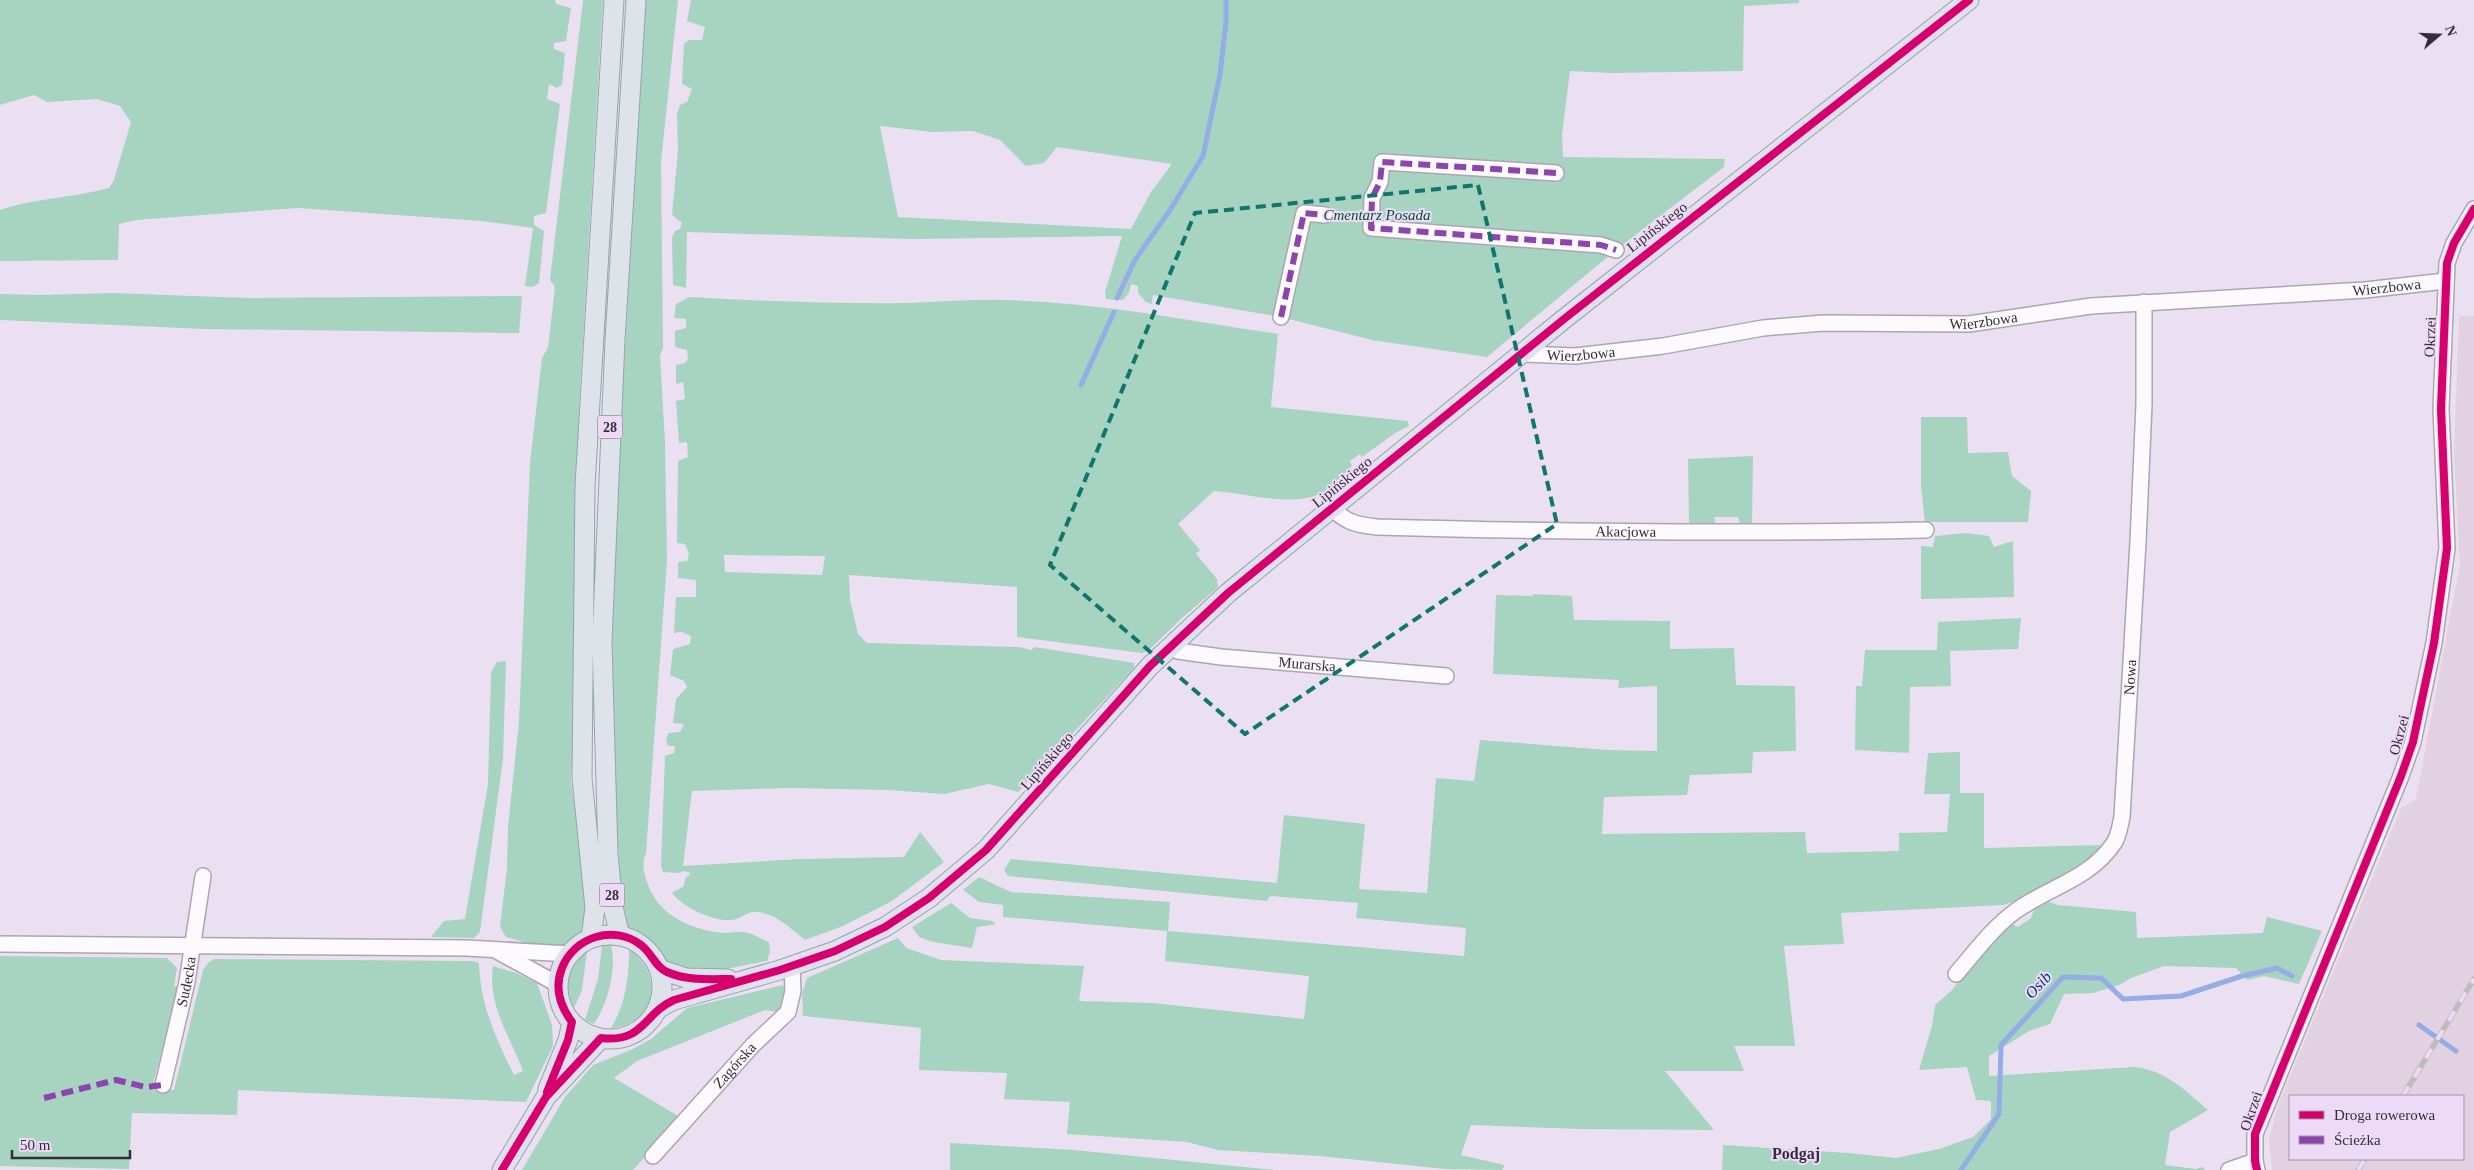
<svg xmlns="http://www.w3.org/2000/svg" width="2474" height="1170" font-family="'Times New Roman',serif">
  <style>
    .industrial { fill: #e1d1e1; fill-rule: evenodd }
    .green { fill: #a7d3c1; fill-rule: evenodd }
    .lines { fill: none; stroke-linecap: round; stroke-linejoin: round }
    .stream { stroke: #94ade5; stroke-width: 5 }
    .minor-casing { stroke: #ada5b2; stroke-width: 18 }
    .major-casing { stroke: #98a1b0; stroke-width: 21 }
    .minor { stroke: #fcfafd; stroke-width: 15 }
    .major { stroke: #dde3e9; stroke-width: 19 }
    .rail-casing { stroke: #bebbbf; stroke-width: 5.5 }
    .rail { stroke: #eddaf7; stroke-width: 4; stroke-dasharray: 11; stroke-linecap: butt }
    .quiet { stroke: #8e44ad; stroke-width: 6; stroke-dasharray: 12 6; stroke-linecap: butt }
    .cycleway-casing { stroke: #eddaf7; stroke-width: 11 }
    .cycleway { stroke: #d6006c; stroke-width: 8 }
    .marked { fill: none; stroke: #0f766e; stroke-width: 4; stroke-dasharray: 10 6; stroke-linejoin: round }
    .labels { text-anchor: middle; dominant-baseline: central; stroke-width: 4; stroke-linejoin: round; paint-order: stroke }
    .shield { fill: #eddaf7; stroke: #6c6272; stroke-width: 1 }
    .shield-label { font-size: 14px; font-weight: bold; fill: #352e39 }
    .park-label { font-size: 15px; font-style: italic; fill: #005131; stroke: #eddaf7 }
    .street-label { font-size: 15px; fill: #352e39; stroke: #eddaf7 }
    .water-label { font-size: 16px; font-style: italic; fill: #063083; stroke: #eddaf7 }
    .neighbourhood-label { font-size: 16px; font-weight: bold; fill: #382a40; stroke: #eddaf7 }
  </style>
  <rect width="100%" height="100%" fill="#ebe0f1"/>
  <path class="industrial" d="M 2459,315 L 2474,316 L 2474,1170 L 2272,1170 L 2269,1139 L 2278,1105 L 2401,808 L 2416,799 L 2460,564 L 2454,455 ZM 2290,1096 L 2463,1096 L 2463,1159 L 2290,1159 Z"/>
  <path class="green" d="M 0,0 L 555,0 L 556,4 L 571,8 L 566,41 L 554,43 L 554,49 L 565,53 L 562,85 L 557,88 L 549,84 L 547,99 L 560,104 L 546,213 L 534,216 L 534,225 L 544,231 L 539,283 L 533,287 L 525,286 L 533,228 L 482,221 L 298,208 L 136,220 L 119,224 L 118,260 L 0,261 L 0,210 C 34,198 73,198 109,188 L 114,180 L 131,122 L 120,106 L 97,99 L 47,102 L 34,95 L 0,105 Z
    M 583,0 L 603,0 L 579,407 L 574,590 L 575,669 L 571,781 L 588,903 L 585,927 L 572,941 L 560,947 L 536,946 L 506,937 L 500,927 L 507,868 L 508,827 L 519,722 L 530,463 L 542,358 L 548,348 L 555,287 L 550,280 Z
    M 645,0 L 678,0 L 661,162 L 663,347 L 660,356 L 665,442 L 667,561 L 646,853 C 641,865 644,875 649,887 C 661,917 693,930 724,933 C 730,933 737,931 744,932 C 752,933 761,939 769,942 L 770,951 L 767,961 L 711,972 L 688,971 L 666,962 L 649,941 L 630,929 L 620,915 L 621,889 L 614,785 L 612,647 L 620,432 Z
    M 691,0 L 1799,0 L 1799,3 L 1744,6 L 1743,71 L 1610,73 L 1570,71 L 1562,135 L 1563,157 L 1725,159 L 1724,167 L 1616,250 L 1487,357 L 1372,340 L 1281,317 L 1153,295 L 1152,304 L 1146,302 L 1138,293 L 1138,286 L 1131,284 L 1129,293 L 1123,300 L 1106,299 L 1105,292 L 1122,236 L 911,239 L 687,232 L 686,288 L 673,285 L 672,237 L 675,231 L 680,229 L 682,223 L 672,215 L 678,150 L 677,114 L 680,105 L 687,102 L 692,89 L 682,84 L 684,44 L 689,40 L 702,40 L 705,27 L 687,21 ZM 880,126 L 933,132 L 973,131 L 1000,140 L 1026,166 L 1044,163 L 1057,147 L 1172,164 L 1151,192 L 1131,229 L 898,217 Z
    M 113,293 L 247,298 L 522,296 L 519,333 L 205,329 L 0,320 L 0,294 L 40,295 Z
    M 689,297 C 762,301 836,304 909,303 C 940,302 972,299 1003,300 C 1095,302 1187,320 1278,334 L 1271,407 L 1408,421 L 1409,426 L 1395,433 L 1362,457 L 1360,454 L 1350,461 L 1352,466 C 1342,475 1331,489 1319,494 C 1292,507 1244,493 1214,491 L 1178,524 L 1200,550 L 1196,554 L 1217,579 L 1218,587 L 1182,618 L 1148,651 L 1142,653 L 1017,637 L 1017,587 L 849,575 L 850,600 L 858,634 L 867,643 L 1019,647 L 1031,650 L 1035,647 L 1134,663 L 1134,668 L 1018,792 L 989,784 L 944,794 L 888,790 L 790,788 L 692,791 L 683,866 L 800,859 L 904,857 L 920,832 L 944,862 L 892,901 L 843,926 L 805,940 C 790,928 779,916 759,912 C 747,910 741,920 730,920 C 711,921 683,907 672,893 L 684,886 L 685,879 L 691,873 L 683,871 L 679,873 L 663,872 L 661,866 L 665,756 L 674,753 L 675,746 L 668,746 L 666,741 L 668,733 L 680,732 L 684,724 L 673,723 L 676,699 L 687,687 L 684,681 L 670,675 L 673,649 L 690,644 L 691,636 L 682,632 L 674,633 L 676,597 L 696,597 L 696,580 L 678,578 L 678,562 L 687,561 L 689,554 L 685,544 L 677,543 L 678,461 L 688,457 L 687,442 L 679,443 L 676,401 L 685,399 L 683,382 L 676,384 L 676,365 L 685,363 L 688,359 L 687,350 L 675,347 L 675,331 L 686,328 L 686,319 L 674,318 L 676,304 ZM 724,555 L 824,556 L 825,556 L 822,575 L 725,572 Z
    M 1921,417 L 1967,417 L 1968,453 L 2008,452 L 2012,476 L 2031,491 L 2028,522 L 1925,522 L 1921,486 Z
    M 1753,456 L 1752,524 L 1740,523 L 1738,517 L 1714,517 L 1715,523 L 1689,524 L 1688,459 Z
    M 1966,533 L 1989,536 L 1994,547 L 2013,541 L 2014,597 L 1921,599 L 1921,546 L 1933,547 L 1935,536 Z
    M 1533,594 L 1572,596 L 1574,620 L 1670,621 L 1670,649 L 1734,648 L 1736,685 L 1795,686 L 1796,751 L 1753,752 L 1752,773 L 1690,775 L 1687,795 L 1604,797 L 1602,834 L 1805,832 L 1807,853 L 1899,851 L 1899,833 L 1947,832 L 1950,794 L 1924,794 L 1928,753 L 1960,752 L 1960,793 L 1984,793 L 1984,848 L 2103,845 L 2092,860 L 2029,897 L 2003,905 L 1841,913 L 1844,944 L 1784,946 L 1795,1046 L 1734,1046 L 1744,1071 L 1665,1071 L 1714,1130 L 1579,1129 L 1471,1125 L 1461,1155 L 1505,1165 L 1502,1170 L 1445,1169 L 1320,1156 L 1218,1150 L 1187,1142 L 1067,1134 L 1070,1102 L 1004,1099 L 1007,1073 L 919,1070 L 921,1028 L 803,1016 L 802,994 L 807,978 L 898,938 L 906,948 L 941,960 L 1084,966 L 1079,1001 L 1152,1003 L 1304,1019 L 1309,976 L 1165,961 L 1167,931 L 1003,917 L 1003,905 L 979,902 L 963,890 L 979,877 L 1011,892 L 1170,902 L 1168,931 L 1464,956 L 1466,928 L 1356,918 L 1358,903 L 1270,896 L 1267,901 L 1008,876 L 1004,870 L 1011,859 L 1277,883 L 1284,815 L 1365,824 L 1359,889 L 1427,893 L 1436,778 L 1474,781 L 1480,740 L 1608,750 L 1657,751 L 1657,686 L 1618,688 L 1619,680 L 1493,674 L 1496,595 L 1533,596 Z
    M 2021,618 L 2018,649 L 1950,651 L 1951,686 L 1910,687 L 1909,753 L 1855,750 L 1856,686 L 1862,686 L 1865,650 L 1937,650 L 1938,622 Z
    M 506,661 L 503,759 L 480,932 L 474,938 L 431,937 L 444,921 L 465,919 L 488,784 L 491,672 L 497,662 Z
    M 2047,901 L 2058,905 L 2136,912 L 2137,938 L 2263,933 L 2267,917 L 2322,931 L 2299,984 L 2264,976 L 2247,980 L 2236,968 L 2164,966 L 2131,978 L 2119,985 L 2093,993 L 2064,994 L 2050,1024 L 2029,1031 L 1989,1056 L 1989,1076 L 2135,1067 C 2165,1070 2186,1091 2208,1110 L 2170,1132 L 2165,1165 L 2196,1169 L 2202,1167 L 2205,1170 L 1722,1170 L 1723,1145 L 1848,1153 L 1896,1158 L 1939,1149 L 1973,1137 L 1991,1119 L 1991,1101 L 1976,1100 L 1967,1067 L 1919,1070 L 1932,1026 L 1935,1005 L 1951,991 L 1980,954 L 2010,923 L 2018,927 L 2031,918 L 2035,907 Z
    M 951,903 L 970,918 L 992,921 L 996,924 L 977,927 L 972,948 L 933,942 L 919,937 L 912,927 Z
    M 602,945 L 611,945 C 617,970 608,1003 594,1024 L 585,1020 L 598,979 Z
    M 629,949 C 665,975 657,1024 611,1028 C 626,1004 629,976 629,949 Z
    M 587,951 L 582,990 L 574,1008 C 562,988 570,965 587,951 Z
    M 0,956 L 167,958 L 177,968 L 174,986 L 179,986 L 154,1080 L 153,1090 L 174,1090 L 203,970 L 208,963 L 214,959 L 473,961 L 479,963 C 480,1004 496,1039 514,1075 L 523,1071 C 510,1037 487,1004 493,966 L 516,973 L 537,983 L 552,1025 L 553,1046 L 526,1102 L 238,1090 L 237,1115 L 132,1113 L 129,1169 L 0,1166 Z
    M 783,985 L 785,991 L 779,1012 L 765,1010 L 637,1061 L 614,1078 L 680,1117 L 633,1170 L 522,1170 L 565,1097 L 593,1065 L 633,1049 L 651,1039 L 687,1008 Z
    M 950,1143 L 1074,1150 L 1275,1170 L 950,1170 Z"/>
  <g class="lines">
    <path class="stream" d="M 1117,298 L 1135,260 L 1170,210 L 1203,156 L 1220,74 L 1226,22 L 1226,0
      M 1081,385 L 1114,312
      M 2419,1025 L 2456,1051
      M 1961,1170 L 1999,1114 L 2001,1045 L 2063,977 L 2101,978 L 2123,999 L 2181,996 L 2242,976 L 2277,968 L 2292,976"/>
    <g class="minor-casing">
      <g id="minor">
        <path d="M 1556,173 L 1382,162 L 1380,182 L 1372,198 L 1371,228 L 1601,245 L 1616,250"/>
        <path d="M 1281,317 L 1304,213 L 1325,215"/>
        <path id="s1" d="M 1521,354 L 1575,356 L 1663,346 L 1763,328 L 1823,323 L 1969,324 L 2091,306 L 2365,290 L 2445,281"/>
        <path id="s2" d="M 1332,508 C 1346,523 1358,525 1377,527 C 1560,532 1743,534 1926,530"/>
        <path id="s3" d="M 1171,645 L 1178,651 L 1221,657 L 1446,676"/>
        <path d="M 0,944 L 467,948 L 570,954"/>
        <path d="M 497,951 L 559,985"/>
        <path id="s4" d="M 1956,974 C 1975,952 1993,927 2017,910 C 2050,887 2091,878 2114,843 C 2119,836 2120,825 2122,817 L 2138,542 L 2144,404 L 2144,302"/>
        <path id="s5" d="M 163,1085 L 187,982 L 203,876"/>
        <path id="s6" d="M 653,1156 L 753,1045 L 788,1012 L 793,991 L 792,966"/>
        <path d="M 2229,1170 L 2255,1161"/>
        <path d="M 2257,1170 L 2255,1161 L 2255,1134 L 2401,776 L 2413,742 L 2418,718 L 2434,643 L 2447,548 L 2441,409 L 2447,263 L 2454,243 L 2474,209"/>
      </g>
    </g>
    <g class="major-casing">
      <path id="major" d="M558 987a52 52 0 1 1 104 0a52 52 0 1 1-104 0Z
        M 620,936 L 613,907 L 608,854 L 602,642 L 615,340 L 636,0
        M 591,938 L 595,908 L 582,778 L 585,486 L 614,0
        M 659,969 L 686,978 L 728,979
        M 657,1009 L 674,1000 L 780,970 L 835,951 L 885,927 L 929,898 L 986,850 L 1150,666 L 1228,593 L 1564,319 L 1969,0
        M 548,1089 L 568,1040 L 572,1022
        M 502,1170 L 546,1097 L 601,1038"/>
    </g>
    <use href="#minor" class="minor"/>
    <use href="#major" class="major"/>
    <g class="rail-casing">
      <path id="rail" d="M 2403,1096 L 2474,979
        M 2358,1170 L 2365,1159"/>
    </g>
    <use href="#rail" class="rail"/>
    <path class="quiet" d="M 1556,173 L 1382,162 L 1380,182 L 1372,198 L 1371,228 L 1601,245 L 1616,250
      M 1281,317 L 1304,213 L 1325,215
      M 44,1098 L 116,1080 L 146,1087 L 163,1085"/>
    <g class="cycleway-casing">
      <path id="cycleway" d="M 547,1092 L 568,1040 L 572,1022 C 560,1006 554,988 562,968 C 574,937 614,924 641,945 C 652,953 655,967 667,972 C 687,981 710,979 731,979
        M 502,1170 L 546,1097 L 601,1038 C 644,1043 643,1014 674,1000 L 780,970 L 835,951 L 885,927 L 929,898 L 986,850 L 1150,666 L 1228,593 L 1564,319 L 1969,0
        M 2257,1170 L 2255,1161 L 2255,1134 L 2401,776 L 2413,742 L 2418,718 L 2434,643 L 2447,548 L 2441,409 L 2447,263 L 2454,243 L 2474,209"/>
    </g>
    <use href="#cycleway" class="cycleway"/>
  </g>
  <path class="marked" d="M 1478,185 L 1557,524 L 1245,734 L 1050,565 L 1195,213 Z"/>
  <g class="labels">
    <g class="shield">
      <rect x="597.5" y="415.5" width="25" height="23" rx="4"/>
      <rect x="599.5" y="883.5" width="25" height="23" rx="4"/>
    </g>
    <g class="shield-label">
      <text x="610" y="427">28</text>
      <text x="612" y="895">28</text>
    </g>
    <g class="park-label">
      <text x="1377" y="215">Cmentarz Posada</text>
    </g>
    <g class="street-label">
      <text transform="translate(1657 227) rotate(-38)">Lipińskiego</text>
      <text stroke="none"><textPath href="#s1" startOffset="870">Wierzbowa</textPath></text>
      <text stroke="none"><textPath href="#s1" startOffset="465">Wierzbowa</textPath></text>
      <text transform="translate(2430 337) rotate(-88)">Okrzei</text>
      <text stroke="none"><textPath href="#s1" startOffset="60">Wierzbowa</textPath></text>
      <text transform="translate(1342 482) rotate(-39)">Lipińskiego</text>
      <text stroke="none"><textPath href="#s2" startOffset="299">Akacjowa</textPath></text>
      <text stroke="none"><textPath href="#s3" startOffset="139">Murarska</textPath></text>
      <text stroke="none"><textPath href="#s4" startOffset="375">Nowa</textPath></text>
      <text transform="translate(2399 735) rotate(-75)">Okrzei</text>
      <text transform="translate(1047 761) rotate(-49)">Lipińskiego</text>
      <text stroke="none"><textPath href="#s5" startOffset="106">Sudecka</textPath></text>
      <text stroke="none"><textPath href="#s6" startOffset="122">Zagórska</textPath></text>
      <text transform="translate(2251 1111) rotate(-71)">Okrzei</text>
    </g>
    <g class="water-label">
      <text transform="translate(2038 985) rotate(-47)">Osib</text>
    </g>
    <g class="neighbourhood-label">
      <text x="1796" y="1153">Podgaj</text>
    </g>
  </g>
  <rect x="2289" y="1095" width="175" height="65" fill="#eddaf7" stroke="#a395ab"/>
  <rect x="2299" y="1111" width="25" height="8" fill="#d6006c" stroke="#a395ab"/>
  <text x="2334" y="1120" font-size="15" fill="#352e39">Droga rowerowa</text>
  <rect x="2299" y="1136" width="25" height="8" fill="#8e44ad" stroke="#a395ab"/>
  <text x="2334" y="1145" font-size="15" fill="#352e39">Ścieżka</text>
  <g transform="translate(2439 35) rotate(71)" stroke="#eddaf7" stroke-width="4" paint-order="stroke">
  <path d="M0-4L9 19L0 12L-9 19Z" fill="#352e39"/>
  <text y="-8" font-size="14" font-weight="bold" text-anchor="middle" fill="#352e39">N</text>
  </g>
  <path d="M12 1150v8h118v-8" fill="none" stroke="#352e39" stroke-width="2.5"/>
  <text x="20" y="1150" font-size="15" fill="#352e39" stroke="#eddaf7" stroke-width="4" paint-order="stroke">50 m</text>
</svg>
